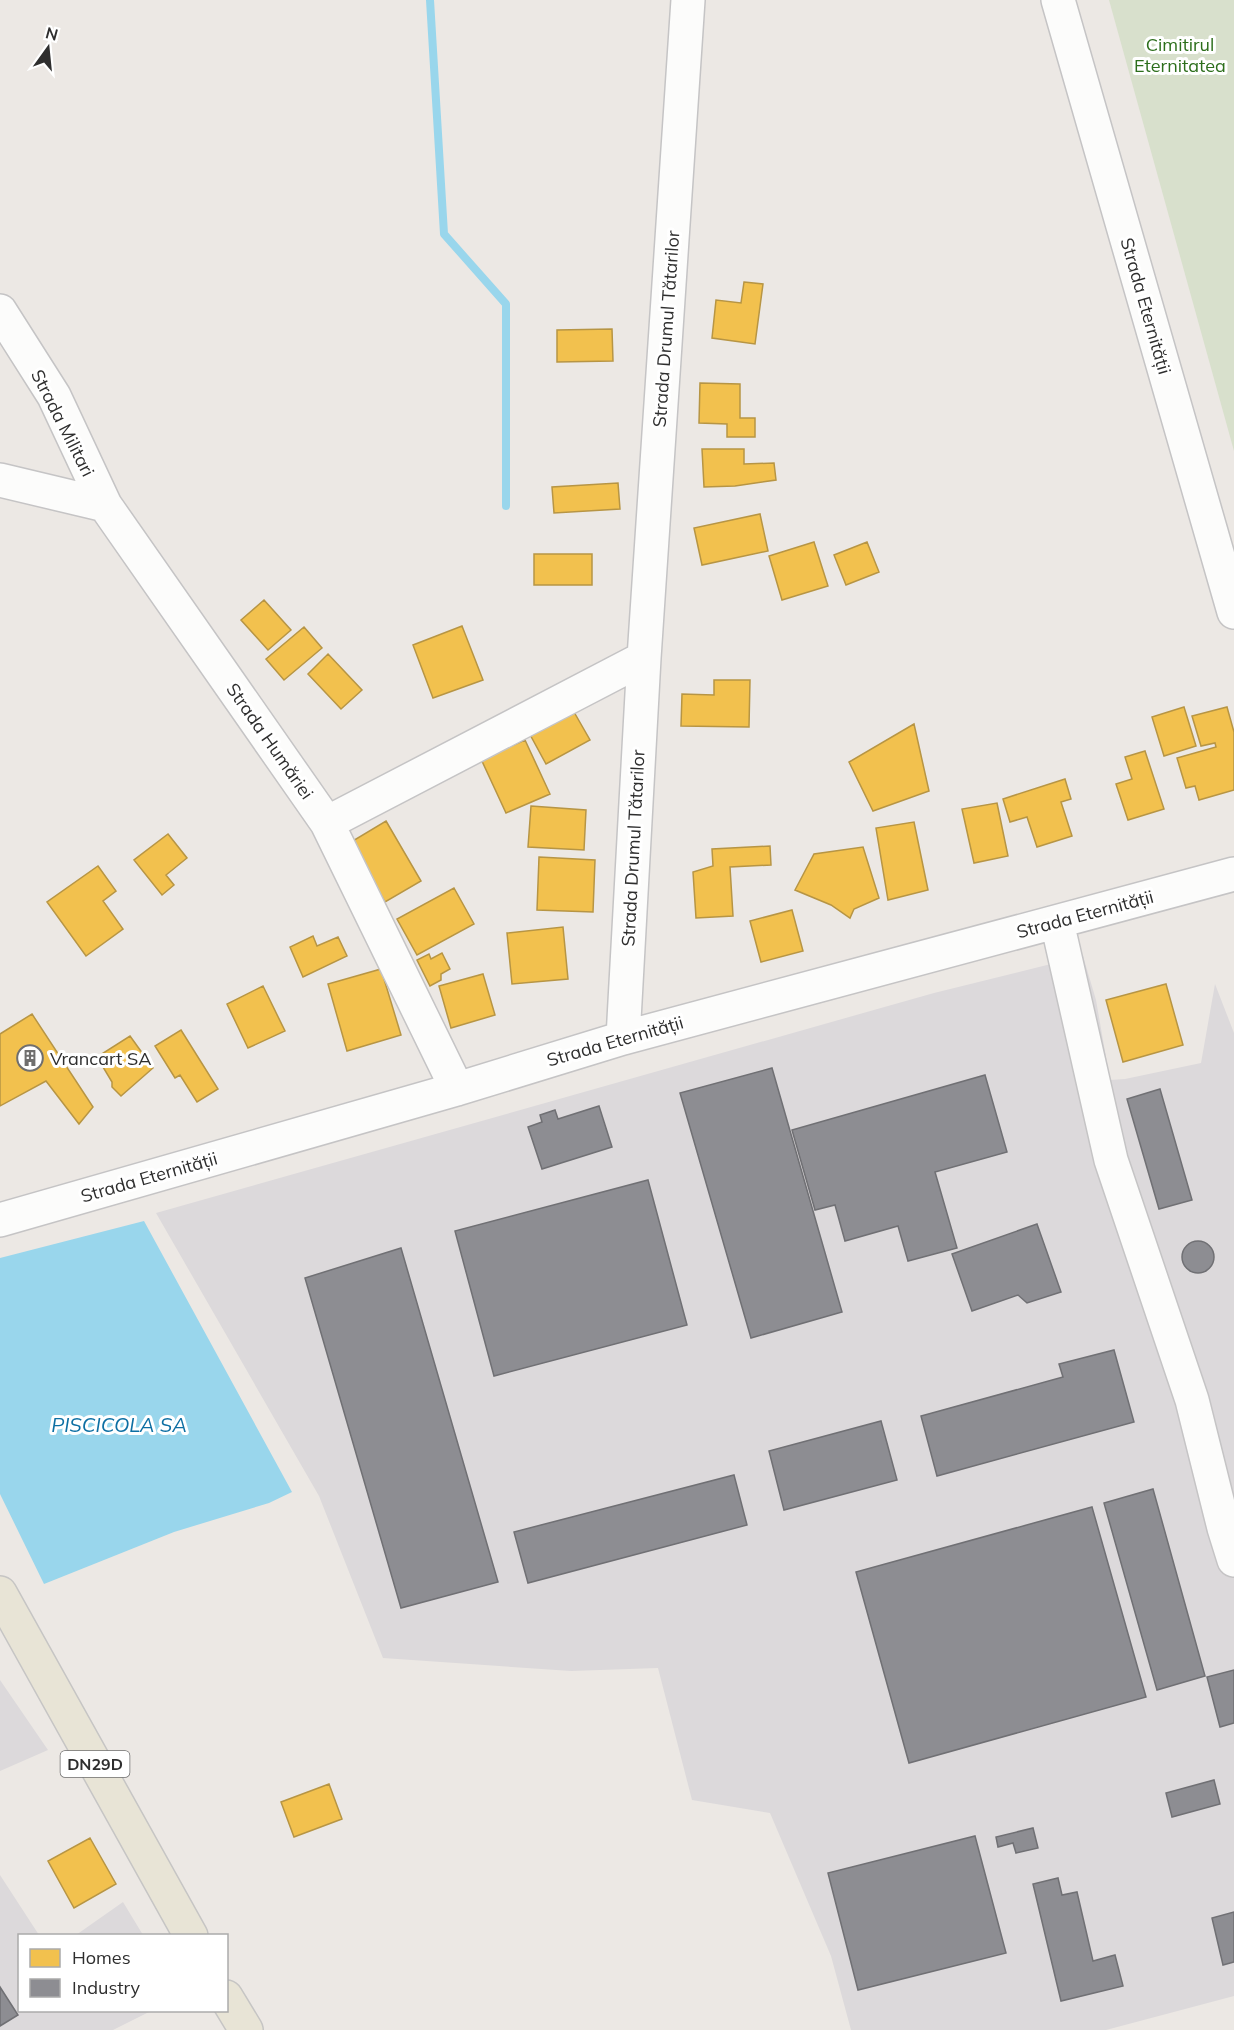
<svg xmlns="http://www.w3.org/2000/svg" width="1234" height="2030" font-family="Mulish,sans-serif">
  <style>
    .industrial { fill: #dcd9db }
    .cemetery { fill: #d8e0cc }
    .water { fill: #99d6ec }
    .homes { fill: #f2c14e; stroke: #b79544; stroke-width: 1.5 }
    .industry { fill: #8d8d92; stroke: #707074; stroke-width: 1.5 }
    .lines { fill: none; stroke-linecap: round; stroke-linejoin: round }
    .stream { stroke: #99d6ec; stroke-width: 8 }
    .minor-casing { stroke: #c5c4c5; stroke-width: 36 }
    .major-casing { stroke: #c6c5c4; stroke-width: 36 }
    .minor { stroke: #fcfcfb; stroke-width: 33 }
    .major { stroke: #e8e4d6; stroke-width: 33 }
    .labels { text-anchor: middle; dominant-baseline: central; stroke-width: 6; stroke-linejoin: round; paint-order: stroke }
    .shield { fill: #fff; stroke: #6d6d6d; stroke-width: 1.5 }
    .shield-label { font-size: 16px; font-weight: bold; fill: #2e2e2e }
    .park-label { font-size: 18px; fill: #2c6e1b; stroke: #fff }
    .street-label { font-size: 18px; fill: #2e2e2e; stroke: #fff }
    .poi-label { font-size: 18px; fill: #2e2e2e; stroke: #fff; text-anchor: start }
    .water-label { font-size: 20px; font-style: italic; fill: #0d6fa3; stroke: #fff }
  </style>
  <rect width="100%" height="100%" fill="#ece8e4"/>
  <path class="industrial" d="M 1083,956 L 1096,1000 L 1110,1080 L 1125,1079 L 1201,1063 L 1215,984 L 1234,1033 L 1234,1996 L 1106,2030 L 851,2030 L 831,1956 L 770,1813 L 692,1800 L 658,1668 L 571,1671 L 383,1658 L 319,1496 L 156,1213 L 934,993 Z
    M 0,1680 L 48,1750 L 0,1771 Z
    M 0,1875 L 39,1935 L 20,1936 L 20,2010 L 151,2011 L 113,2030 L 0,2030 Z
    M 123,1902 L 143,1935 L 76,1935 Z"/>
  <path class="cemetery" d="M 1109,0 L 1234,0 L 1234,451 Z"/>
  <path class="water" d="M 144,1221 L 292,1492 L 269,1503 L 174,1532 L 44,1584 L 0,1494 L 0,1258 Z"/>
  <path class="homes" d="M 744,282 L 763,284 L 755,344 L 712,338 L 716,300 L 741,303 Z
    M 612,329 L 613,361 L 557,362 L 557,330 Z
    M 700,383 L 740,384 L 740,418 L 755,418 L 755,437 L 727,437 L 727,424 L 699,423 Z
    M 702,449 L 744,449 L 744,464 L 774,463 L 776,480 L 735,486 L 704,487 Z
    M 618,483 L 620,509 L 554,513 L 552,487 Z
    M 760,514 L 768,551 L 702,565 L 694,528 Z
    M 814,542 L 828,586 L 782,600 L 769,556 Z
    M 867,542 L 879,572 L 846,585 L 834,555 Z
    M 534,554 L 592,554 L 592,585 L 534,585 Z
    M 264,600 L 291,630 L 268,650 L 241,620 Z
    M 462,626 L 483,680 L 433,698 L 413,645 Z
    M 304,627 L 322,648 L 284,680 L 266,659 Z
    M 328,654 L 362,690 L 341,709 L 308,674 Z
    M 714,680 L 750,680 L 749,727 L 681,726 L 682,694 L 714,695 Z
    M 570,705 L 590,740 L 546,764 L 527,729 Z
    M 1184,707 L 1196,746 L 1164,756 L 1152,717 Z
    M 1227,707 L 1234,732 L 1234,790 L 1199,800 L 1195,786 L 1186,788 L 1177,758 L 1216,747 L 1215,743 L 1201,746 L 1192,716 Z
    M 914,724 L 929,791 L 873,811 L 849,762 Z
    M 525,740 L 550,794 L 506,813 L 481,759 Z
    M 1145,751 L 1164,809 L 1128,820 L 1116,784 L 1132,779 L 1125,757 Z
    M 1065,779 L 1071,799 L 1061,802 L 1072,836 L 1037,847 L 1027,817 L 1010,822 L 1003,799 Z
    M 997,803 L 1008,856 L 974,863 L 962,809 Z
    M 531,806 L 586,810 L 584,850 L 528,847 Z
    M 386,821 L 421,881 L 385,902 L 351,842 Z
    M 914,822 L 928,890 L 888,900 L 876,828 Z
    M 168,834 L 187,858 L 166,875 L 174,885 L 162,895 L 134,860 Z
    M 770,846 L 771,865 L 730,867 L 733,916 L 696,918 L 693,872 L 713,866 L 712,849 Z
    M 863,847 L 879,898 L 854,909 L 850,918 L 831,905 L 795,890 L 814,854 Z
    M 539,857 L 595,860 L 593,912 L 537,910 Z
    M 98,866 L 116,891 L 103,901 L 123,929 L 86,956 L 47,902 Z
    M 454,888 L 474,924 L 417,955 L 397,919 Z
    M 792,910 L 803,951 L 761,962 L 750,921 Z
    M 563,927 L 568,979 L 512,984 L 507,933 Z
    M 313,936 L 317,946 L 338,937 L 347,956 L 303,977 L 290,947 Z
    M 442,953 L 450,969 L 441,974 L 441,980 L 430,986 L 417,960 L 429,954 L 431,959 Z
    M 381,969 L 401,1035 L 347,1051 L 328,984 Z
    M 483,974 L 495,1015 L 451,1028 L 439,986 Z
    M 1166,984 L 1183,1045 L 1123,1062 L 1106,1000 Z
    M 263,986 L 285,1031 L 248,1048 L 227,1004 Z
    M 32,1014 L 93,1107 L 79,1124 L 46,1081 L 0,1106 L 0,1034 Z
    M 181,1030 L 218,1089 L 197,1102 L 180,1075 L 175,1078 L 155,1046 Z
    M 130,1036 L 153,1068 L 121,1096 L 112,1087 L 112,1082 L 97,1057 Z
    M 329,1784 L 342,1819 L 294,1837 L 281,1802 Z
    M 90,1838 L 116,1884 L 74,1908 L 48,1861 Z"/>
  <path class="industry" d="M 772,1068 L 842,1312 L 751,1338 L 680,1093 Z
    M 985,1075 L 1007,1152 L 935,1172 L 957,1248 L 908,1261 L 898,1226 L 845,1241 L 835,1205 L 815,1210 L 792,1130 Z
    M 1160,1089 L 1192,1200 L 1159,1209 L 1127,1099 Z
    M 599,1106 L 612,1147 L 542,1169 L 528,1127 L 542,1122 L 540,1115 L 555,1110 L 558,1119 Z
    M 648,1180 L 687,1325 L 494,1376 L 455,1231 Z
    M 1037,1224 L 1061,1292 L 1027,1303 L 1018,1295 L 972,1311 L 952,1254 Z
    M1182 1257a16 16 0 1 1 32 0a16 16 0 1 1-32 0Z
    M 401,1248 L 498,1582 L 401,1608 L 305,1278 Z
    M 1114,1350 L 1134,1422 L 937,1476 L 921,1416 L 1063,1377 L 1059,1364 Z
    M 881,1421 L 897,1480 L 784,1510 L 769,1451 Z
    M 734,1475 L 747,1525 L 528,1583 L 514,1532 Z
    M 1153,1489 L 1205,1676 L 1157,1690 L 1104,1503 Z
    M 1092,1507 L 1146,1697 L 909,1763 L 856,1572 Z
    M 1234,1670 L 1234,1723 L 1220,1727 L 1207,1677 Z
    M 1214,1780 L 1220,1804 L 1172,1817 L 1166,1793 Z
    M 1033,1828 L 1038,1848 L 1016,1853 L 1013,1843 L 998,1847 L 996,1837 Z
    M 975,1836 L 1006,1953 L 858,1990 L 828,1873 Z
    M 1058,1878 L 1062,1895 L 1077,1892 L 1093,1961 L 1115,1955 L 1123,1986 L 1061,2001 L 1033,1884 Z
    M 1234,1912 L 1234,1962 L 1223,1965 L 1212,1918 Z
    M 0,1987 L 18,2015 L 0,2026 Z"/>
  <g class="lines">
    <path class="stream" d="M 430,0 L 444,234 L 506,304 L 506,506"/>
    <g class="minor-casing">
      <path id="minor" d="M 1058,0 L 1234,612
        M 0,311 L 54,396 L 105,505
        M 0,480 L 105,505 L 327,823 L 457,1089
        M 327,823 L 644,658
        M 1057,922 L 1111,1160 L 1192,1400 L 1224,1528 L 1234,1560
        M 623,1038 L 644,658 L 688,0
        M 0,1220 L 457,1089 L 623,1038 L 1234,874"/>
    </g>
    <g class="major-casing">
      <path id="major" d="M 0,1593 L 191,1936
        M 226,1997 L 246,2030"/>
    </g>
    <use href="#minor" class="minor"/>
    <use href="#major" class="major"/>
  </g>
  <defs>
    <g id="building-ring" transform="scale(1.35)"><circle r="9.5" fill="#fff" stroke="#706f6e" stroke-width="1.5"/><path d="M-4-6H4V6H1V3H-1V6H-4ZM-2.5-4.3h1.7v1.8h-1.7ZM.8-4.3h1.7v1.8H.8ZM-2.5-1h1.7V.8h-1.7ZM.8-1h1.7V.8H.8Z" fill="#706f6e"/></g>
  </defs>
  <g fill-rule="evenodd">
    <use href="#building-ring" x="30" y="1058"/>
  </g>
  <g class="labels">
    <rect class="shield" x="60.5" y="1751" width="69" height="26" rx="4.5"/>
    <g class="shield-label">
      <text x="95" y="1764">DN29D</text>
    </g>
    <g class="park-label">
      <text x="1180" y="44">Cimitirul<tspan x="1180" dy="21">Eternitatea</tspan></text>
    </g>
    <g class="street-label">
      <text transform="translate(1146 306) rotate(74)">Strada Eternității</text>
      <text transform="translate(666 329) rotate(-86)">Strada Drumul Tătarilor</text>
      <text transform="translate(63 423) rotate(63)">Strada Militari</text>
      <text transform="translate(270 741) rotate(55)">Strada Humăriei</text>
      <text transform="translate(633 848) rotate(-87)">Strada Drumul Tătarilor</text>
      <text transform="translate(1085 914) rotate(-15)">Strada Eternității</text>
      <text transform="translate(615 1041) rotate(-16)">Strada Eternității</text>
      <text transform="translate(149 1177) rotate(-16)">Strada Eternității</text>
    </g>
    <g class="poi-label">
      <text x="50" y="1058">Vrancart SA</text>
    </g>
    <g class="water-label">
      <text x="119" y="1424">PISCICOLA SA</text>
    </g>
  </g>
  <rect x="18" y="1934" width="210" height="78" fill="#ffffff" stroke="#ababab" stroke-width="1.5"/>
  <rect x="30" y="1949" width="30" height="18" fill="#f2c14e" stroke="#ababab" stroke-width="1.5"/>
  <text x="72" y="1964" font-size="18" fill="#2e2e2e">Homes</text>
  <rect x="30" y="1979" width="30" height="18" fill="#8d8d92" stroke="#ababab" stroke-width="1.5"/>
  <text x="72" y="1994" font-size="18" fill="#2e2e2e">Industry</text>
  <g transform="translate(48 48) rotate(15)" stroke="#ffffff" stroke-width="4.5" paint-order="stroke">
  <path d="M0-4.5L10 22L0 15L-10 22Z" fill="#2e2e2e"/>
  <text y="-9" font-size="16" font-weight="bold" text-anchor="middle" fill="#2e2e2e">N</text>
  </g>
</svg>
